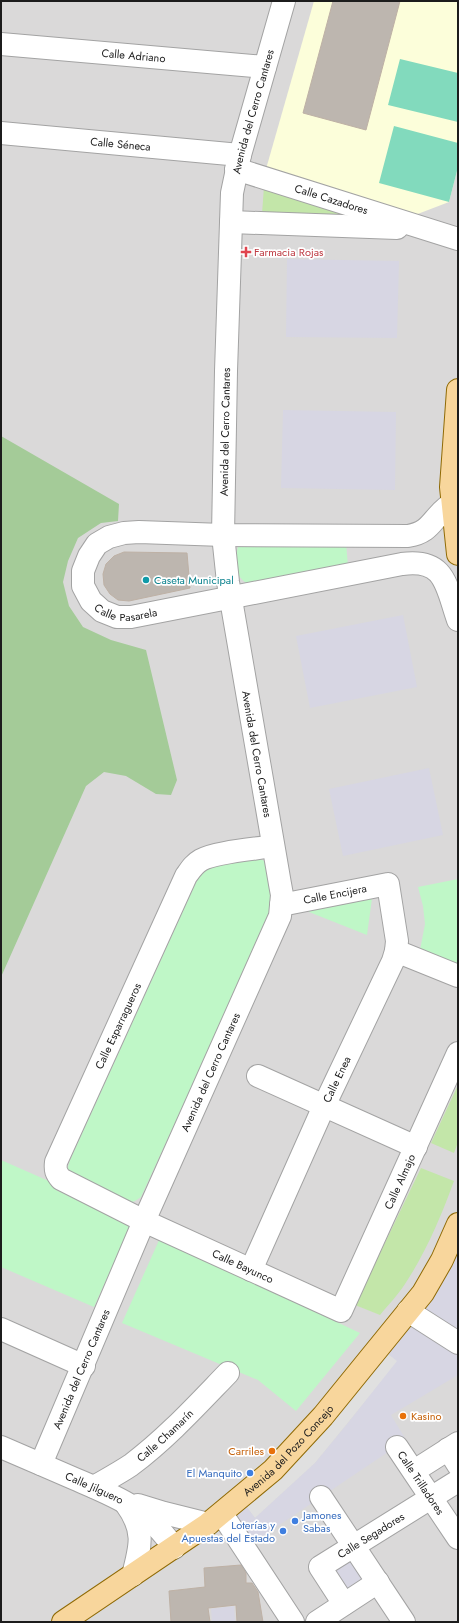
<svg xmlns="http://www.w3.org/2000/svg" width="459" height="1623" font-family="Jost,sans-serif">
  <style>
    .residential { fill: #dad9d9 }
    .education { fill: #fcfeda }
    .grass { fill: #c3e6a9 }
    .forest { fill: #a4cb98 }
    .park { fill: #bff7c7 }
    .pitch { fill: #82dabd }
    .parking { fill: #e0e0e0 }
    .plaza { fill: #d7d6e3 }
    .building { fill: #bdb6af; stroke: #beb1a5 }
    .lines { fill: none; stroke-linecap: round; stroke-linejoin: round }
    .minor-casing { stroke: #a3a3a3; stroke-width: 24 }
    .major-casing { stroke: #8f6a05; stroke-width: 24 }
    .minor { stroke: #fff; stroke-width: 22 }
    .major { stroke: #f8d69c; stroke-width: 22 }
    .health-dot { fill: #e0444e; stroke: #fff; stroke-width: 1.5 }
    .culture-dot { fill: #0f9aa8; stroke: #fff; stroke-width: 1.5 }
    .food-dot { fill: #e8710a; stroke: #fff; stroke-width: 1.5 }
    .shop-dot { fill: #3f7fe0; stroke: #fff; stroke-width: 1.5 }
    .labels { text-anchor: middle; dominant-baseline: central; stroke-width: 3.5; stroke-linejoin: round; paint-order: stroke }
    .street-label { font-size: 11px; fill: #1c1c1c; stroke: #fff }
    .health-label { font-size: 11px; fill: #be3a42; stroke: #fff; text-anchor: start }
    .culture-label { font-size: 11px; fill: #0d838f; stroke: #fff; text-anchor: start }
    .food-label { font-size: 11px; fill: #c56008; stroke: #fff; text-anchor: start }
    .shop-label { font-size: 11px; fill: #366cbe; stroke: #fff; text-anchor: end }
  </style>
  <rect width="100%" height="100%" fill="#edeae2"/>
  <path class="residential" d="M 1,1 L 458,1 L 458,1622 L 1,1622 Z"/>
  <path class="education" d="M 314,1 L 458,1 L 458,167 L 449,202 L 415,215 L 266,169 Z"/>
  <path class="grass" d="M 264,186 L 373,220 L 262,214 Z
    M 458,1085 L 458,1142 L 454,1153 L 431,1143 Z
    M 421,1168 L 454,1181 C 441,1217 426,1252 405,1284 C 398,1295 388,1305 380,1315 L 355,1305 Z"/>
  <path class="forest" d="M 1,436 L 119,504 L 118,521 L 101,523 L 78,538 L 68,561 L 63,582 L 69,606 L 83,627 L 111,640 L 146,650 L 177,780 L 171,795 L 156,794 L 126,776 L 104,772 L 86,786 L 1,977 Z"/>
  <path class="park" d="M 346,543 L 348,566 L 250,585 C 233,578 234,559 239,544 Z
    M 259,858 L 266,862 L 273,909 L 141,1197 L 135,1201 L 129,1203 L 68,1173 L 68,1167 L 70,1160 L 199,876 C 214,860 238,861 259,858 Z
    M 458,879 L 458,967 L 420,950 L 425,924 L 423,906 L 418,887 Z
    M 373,891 L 367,935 L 309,912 L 310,904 Z
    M 1,1160 L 51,1182 L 56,1190 L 131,1225 L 94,1307 L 1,1267 Z
    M 160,1238 L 360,1333 L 296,1411 L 258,1380 L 122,1323 Z"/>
  <path class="pitch" d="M 400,59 L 458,73 L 458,122 L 388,105 Z
    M 394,126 L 458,143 L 458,167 L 449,202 L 379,183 Z"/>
  <path class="parking" d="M 379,1347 L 398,1361 L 315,1463 L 255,1518 L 240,1498 Z"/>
  <path class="plaza" d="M 287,259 L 399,261 L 397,338 L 286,337 Z
    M 283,410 L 396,412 L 395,490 L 281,488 Z
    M 403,615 L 417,687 L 310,708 L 296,636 Z
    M 429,768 L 443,835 L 343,856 L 329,789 Z
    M 458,1224 L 458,1329 L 448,1336 L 458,1343 L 458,1375 L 391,1415 L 406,1440 L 245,1548 L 222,1514 L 240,1498 L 255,1518 L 315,1463 L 348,1423 L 397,1361 L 379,1347 Z
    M 354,1546 L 378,1582 L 344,1604 L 320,1567 Z
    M 234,1606 L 235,1622 L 212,1622 L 211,1609 Z"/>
  <path class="building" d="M 333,1 L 400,1 L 366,130 L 303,113 Z
    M 124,552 L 187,553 L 190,588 L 129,601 L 118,600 L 110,594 L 104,585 L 103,574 L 106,564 L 114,556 Z
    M 241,1565 L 246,1573 L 246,1583 L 252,1583 L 258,1592 L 263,1622 L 237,1622 L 236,1605 L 208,1608 L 210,1622 L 171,1622 L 169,1591 L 205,1587 L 204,1568 Z"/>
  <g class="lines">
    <g class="minor-casing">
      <g id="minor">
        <path id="s1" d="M 1,44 L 265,67"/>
        <path id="s2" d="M 1,133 L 240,155"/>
        <path id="s3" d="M 236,169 L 458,239"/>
        <path d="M 231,222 L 397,228"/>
        <path id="s4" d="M 458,506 L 447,507 C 431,520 431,532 408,536 L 223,535 L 139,532 L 124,533 L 109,537 L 97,544 L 89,556 L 83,571 L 83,586 L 91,601 L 102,611 L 117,617 L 131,617 L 402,564 C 446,558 446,586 458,620"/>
        <path id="s5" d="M 273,846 C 256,849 215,852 201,860 C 194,864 191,869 186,876 L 56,1162 C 55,1170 56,1173 61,1179 L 144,1221 L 341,1311 L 458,1053"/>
        <path d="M 396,951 L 458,976"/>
        <path d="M 258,1076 L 416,1147"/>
        <path id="s6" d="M 251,1270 L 324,1106 L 393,961 L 396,951 L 397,941 L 388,884 L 281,905"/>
        <path d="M 408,1311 L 458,1343"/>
        <path d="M 1,1329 L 84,1366"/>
        <path id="s7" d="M 1,1447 C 26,1458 50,1468 75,1479 C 117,1497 147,1508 174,1548"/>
        <path id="s8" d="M 397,1447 L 458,1538"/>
        <path d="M 448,1449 L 458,1465"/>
        <path id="s9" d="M 41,1464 L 144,1221 L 280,916 L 282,895 L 280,884 L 228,582 L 223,535 L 226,371 L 232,193 L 240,155 L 284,1"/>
        <path d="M 414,1471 L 458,1443"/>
        <path id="s10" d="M 94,1487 C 106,1480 119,1473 131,1465 C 167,1438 197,1405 228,1373"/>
        <path d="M 321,1497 L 404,1622"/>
        <path d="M 126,1504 C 145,1530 141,1545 133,1575"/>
        <path d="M 138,1505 L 164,1513 L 208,1524"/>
        <path d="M 222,1514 L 293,1622"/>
        <path id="s11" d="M 344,1604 L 320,1567 L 458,1481"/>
        <path d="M 317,1622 L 378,1582"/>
      </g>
    </g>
    <g class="major-casing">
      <g id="major">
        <path d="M 458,390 L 451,487 L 458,554"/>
        <path id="s12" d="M 63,1622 L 208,1524 L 273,1470 L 323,1416 L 423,1293 L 442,1260 L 458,1224"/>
      </g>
    </g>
    <use href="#minor" class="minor"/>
    <use href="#major" class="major"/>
  </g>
  <path class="health-dot" d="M244 246h4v4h4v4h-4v4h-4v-4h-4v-4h4z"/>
  <circle class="culture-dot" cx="146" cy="580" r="4"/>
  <g class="food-dot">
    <circle cx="403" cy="1416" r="4"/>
    <circle cx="272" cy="1451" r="4"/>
  </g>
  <g class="shop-dot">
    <circle cx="250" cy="1473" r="4"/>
    <circle cx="295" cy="1521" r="4"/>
    <circle cx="283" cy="1531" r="4"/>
  </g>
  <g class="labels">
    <g class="street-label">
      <text stroke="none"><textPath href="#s1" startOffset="133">Calle Adriano</textPath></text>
      <text stroke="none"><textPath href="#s9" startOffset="1410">Avenida del Cerro Cantares</textPath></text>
      <text stroke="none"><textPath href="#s2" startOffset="120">Calle Séneca</textPath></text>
      <text stroke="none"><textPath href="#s3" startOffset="100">Calle Cazadores</textPath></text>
      <text stroke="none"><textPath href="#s9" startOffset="1087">Avenida del Cerro Cantares</textPath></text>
      <text stroke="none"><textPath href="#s4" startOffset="476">Calle Pasarela</textPath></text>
      <text transform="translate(257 754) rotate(80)">Avenida del Cerro Cantares</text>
      <text transform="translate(335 894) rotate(-11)">Calle Encijera</text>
      <text transform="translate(118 1026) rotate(-65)">Calle Esparragueros</text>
      <text stroke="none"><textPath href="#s9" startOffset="427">Avenida del Cerro Cantares</textPath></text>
      <text stroke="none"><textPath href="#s6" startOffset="209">Calle Enea</textPath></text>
      <text stroke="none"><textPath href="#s5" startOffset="880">Calle Almajo</textPath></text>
      <text stroke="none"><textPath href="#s5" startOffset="630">Calle Bayunco</textPath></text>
      <text stroke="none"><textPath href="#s9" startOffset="103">Avenida del Cerro Cantares</textPath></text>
      <text stroke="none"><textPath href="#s10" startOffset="88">Calle Chamarín</textPath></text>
      <text stroke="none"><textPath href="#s12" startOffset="284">Avenida del Pozo Concejo</textPath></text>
      <text stroke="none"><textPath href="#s8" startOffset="43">Calle Trilladores</textPath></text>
      <text stroke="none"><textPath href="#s7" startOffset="102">Calle Jilguero</textPath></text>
      <text stroke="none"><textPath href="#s11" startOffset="104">Calle Segadores</textPath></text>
    </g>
    <g class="health-label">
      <text x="254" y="252">Farmacia Rojas</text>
    </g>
    <g class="culture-label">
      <text x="154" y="580">Caseta Municipal</text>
    </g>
    <g class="food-label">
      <text x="411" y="1416">Kasino</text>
      <text x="264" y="1451" text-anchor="end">Carriles</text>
    </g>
    <g class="shop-label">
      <text x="242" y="1473">El Manquito</text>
      <text x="303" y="1515" text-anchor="start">Jamones<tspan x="303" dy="13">Sabas</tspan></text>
      <text x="275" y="1525">Loterías y<tspan x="275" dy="13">Apuestas del Estado</tspan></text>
    </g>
  </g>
  <rect width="459" height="1623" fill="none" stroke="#1c1c1c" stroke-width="4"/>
</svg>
